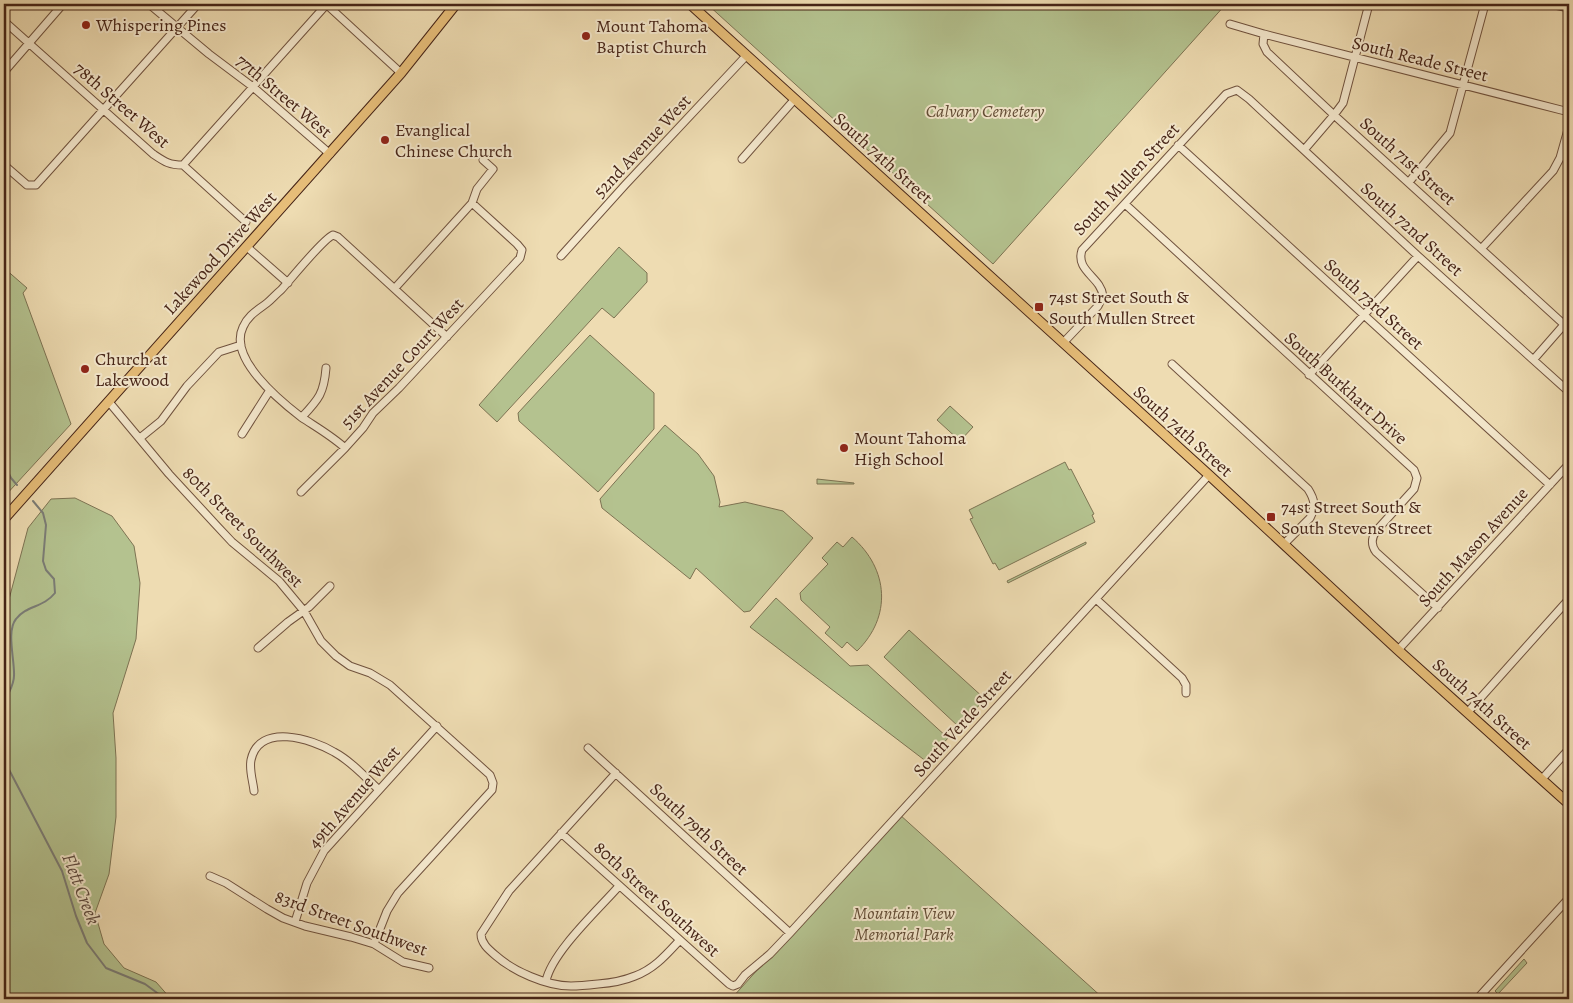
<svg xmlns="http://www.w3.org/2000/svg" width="1573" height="1003" font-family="Alegreya,serif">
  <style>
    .green { fill: #b4c28f; stroke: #7d7353 }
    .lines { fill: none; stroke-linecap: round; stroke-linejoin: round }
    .stream { stroke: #7b7d77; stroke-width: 2 }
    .minor-casing { stroke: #70523e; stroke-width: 9 }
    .major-casing { stroke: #462417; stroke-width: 11 }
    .minor { stroke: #f4e8cd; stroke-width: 7 }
    .major { stroke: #e7be79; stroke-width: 9 }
    .poi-dot { fill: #8f2418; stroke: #f4e8cd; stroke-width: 2 }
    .labels { text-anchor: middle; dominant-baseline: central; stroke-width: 4; stroke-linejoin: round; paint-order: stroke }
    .poi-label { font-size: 18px; fill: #462417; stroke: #f4e8cd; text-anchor: start }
    .street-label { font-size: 18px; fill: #462417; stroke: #f4e8cd }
    .park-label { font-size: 18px; font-style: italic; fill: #624c35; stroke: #f4e8cd }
    .water-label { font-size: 19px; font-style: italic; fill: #5c493f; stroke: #f4e8cd }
  </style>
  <rect width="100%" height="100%" fill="#eedcb2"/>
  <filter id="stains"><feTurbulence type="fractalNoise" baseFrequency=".004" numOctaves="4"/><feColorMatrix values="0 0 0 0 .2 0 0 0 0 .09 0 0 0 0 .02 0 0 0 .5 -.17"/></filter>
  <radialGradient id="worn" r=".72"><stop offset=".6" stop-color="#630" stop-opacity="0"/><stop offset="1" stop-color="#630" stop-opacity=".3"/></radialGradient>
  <path class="green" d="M 707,4 L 1226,4 L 993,264 Z
    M 619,247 L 647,273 L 647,282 L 614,318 L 602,308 L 497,422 L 479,405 Z
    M 4,268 L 27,288 L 23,293 L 71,424 L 4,497 Z
    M 590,335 L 654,393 L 654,429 L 598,492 L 519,421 L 518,413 Z
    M 950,406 L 973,427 L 960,441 L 937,420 Z
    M 665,425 L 698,454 L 714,476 L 720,502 L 719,507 L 745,502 L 783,511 L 813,538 L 750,611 L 744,612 L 696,568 L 690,579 L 602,508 L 600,499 Z
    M 1065,462 L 1069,470 L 1071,469 L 1094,514 L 1092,515 L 1095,522 L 999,570 L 995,563 L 993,564 L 970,519 L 973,518 L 969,510 Z
    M 817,479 L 854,483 L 854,484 L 817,484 Z
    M 75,498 L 112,516 L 134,546 L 140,583 L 136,639 L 113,713 L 116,758 L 116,817 L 109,874 L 95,913 L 104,944 L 124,968 L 156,982 L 171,999 L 4,999 L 4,618 L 28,528 L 51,499 Z
    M 852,537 C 889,569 892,617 857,651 L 847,642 L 842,648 L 825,633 L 830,627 L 801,600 L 800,593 L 828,564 L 822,558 L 837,542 L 843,547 Z
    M 1086,542 L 1086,544 L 1008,583 L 1007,581 Z
    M 776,598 L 850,666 L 868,665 L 948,738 L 927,762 L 750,627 Z
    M 909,630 L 985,699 L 959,727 L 884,657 Z
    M 899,814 L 1104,999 L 731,999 Z
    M 1524,959 L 1527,963 L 1498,994 L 1495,991 Z"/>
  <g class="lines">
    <path class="stream" d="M 4,415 L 5,423 L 9,432 L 7,440 L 7,470 L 11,478 L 17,485
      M 4,706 C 6,695 14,687 14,676 C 15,661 6,631 16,619 C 27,605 43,608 55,593 L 54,579 L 46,570 L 43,561 L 46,525 L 43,513 L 33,501
      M 4,760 L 62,871 L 76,916 L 87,943 L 106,968 L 145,984 L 160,995 L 162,999"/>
    <g class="minor-casing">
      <path id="minor" d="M 149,4 L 209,54 L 253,87 L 330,154
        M 326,4 L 401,73
        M 1550,4 L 1569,8
        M 4,21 L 153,154 C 165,162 169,165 183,165 L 246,222
        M 1230,24 L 1264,34 L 1263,44 L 1267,52 L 1334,115 L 1569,329
        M 1264,34 L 1569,112
        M 4,72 L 63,4
        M 1178,145 L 1550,485
        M 1304,150 L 1334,115 L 1343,103 L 1369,4
        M 742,159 L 794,100
        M 4,165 L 27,185 L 36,185 L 198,4
        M 183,165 L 327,4
        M 1409,182 L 1450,133 L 1485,4
        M 1125,204 L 1414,470 L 1417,478 L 1414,489 L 1376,531 C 1371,539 1371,545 1376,552 L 1438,608
        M 247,247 L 288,283
        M 1481,249 L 1553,171 L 1560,158 L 1569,126
        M 561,256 L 625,185 L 746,56
        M 395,288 L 472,203 L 477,189 L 493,169 L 483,160
        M 1063,343 L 1098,306 L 1103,296 C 1101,277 1075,271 1082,250 L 1226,94 L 1237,90 L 1249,99 L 1418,256 L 1569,392
        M 1534,359 L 1569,319
        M 1172,364 L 1308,489 C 1315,500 1316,507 1310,518 L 1284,544
        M 1309,375 L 1418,256
        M 109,402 L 169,474 L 217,526 L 232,542 L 279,581 L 304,611 L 321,641 L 336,656 L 350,666 L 370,673 L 390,685 L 490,775 L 493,783 L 492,790 L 398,893 L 387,911 L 374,944
        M 302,417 C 319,399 324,393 326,368
        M 242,434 L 270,390
        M 140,438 L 161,421 L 187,386 L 219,352 L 241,345
        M 345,448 C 332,436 316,427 301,417 C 279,400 228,358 243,327 C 248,315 258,310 267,303 C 272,299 276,294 281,290 C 291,279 323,239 333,235 L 338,237 L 447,337
        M 301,492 L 345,448 L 363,428 L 373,413 L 399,388 L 520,258 L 522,250 L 517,244 L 472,203
        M 1096,599 L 1182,678 L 1186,685 L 1186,693
        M 258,648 L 288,622 L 309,607 L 330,586
        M 1398,650 L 1569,464
        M 1468,712 L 1569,599
        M 588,748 L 790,933
        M 616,773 L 509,891 L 481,934 C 481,943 488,949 495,955 C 513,971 546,986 571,986 C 580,986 589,985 598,984 C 611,983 623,981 635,976 C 654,969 666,955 679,941
        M 1542,779 L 1569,749
        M 254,791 C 253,781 249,770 251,760 C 259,722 312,739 334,752 C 351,761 364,776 378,789
        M 561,833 L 729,984 L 733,986 L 738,984 L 745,975 L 770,954 L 790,933 L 1209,475
        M 210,876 L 226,883 L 267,909 L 283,918 L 305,926 L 351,937 L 374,944 L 403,962 L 429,968
        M 295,922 L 307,883 L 324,851 L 437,726
        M 546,981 C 552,952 599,909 619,886
        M 1477,999 L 1569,898"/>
    </g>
    <g class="major-casing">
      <path id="major" d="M 690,4 L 1209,475 L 1398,650 L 1569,804
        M 4,519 L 401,73 L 456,4"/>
    </g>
    <use href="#minor" class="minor"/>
    <use href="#major" class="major"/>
  </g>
  <g class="poi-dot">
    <circle cx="86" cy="25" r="5"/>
    <circle cx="586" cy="36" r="5"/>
    <circle cx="385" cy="140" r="5"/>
    <rect x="1034" y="302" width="10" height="10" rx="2.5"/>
    <circle cx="85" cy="369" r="5"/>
    <circle cx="844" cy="448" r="5"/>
    <rect x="1266" y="512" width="10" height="10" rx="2.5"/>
  </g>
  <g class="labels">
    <g class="poi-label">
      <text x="96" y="25">Whispering Pines</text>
      <text x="596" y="26">Mount Tahoma<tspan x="596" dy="21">Baptist Church</tspan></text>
      <text x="395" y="130">Evanglical<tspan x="395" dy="21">Chinese Church</tspan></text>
      <text x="1049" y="297">74st Street South &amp;<tspan x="1049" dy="21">South Mullen Street</tspan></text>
      <text x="95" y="359">Church at<tspan x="95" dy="21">Lakewood</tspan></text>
      <text x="854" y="438">Mount Tahoma<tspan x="854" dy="21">High School</tspan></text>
      <text x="1281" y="507">74st Street South &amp;<tspan x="1281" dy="21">South Stevens Street</tspan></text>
    </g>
    <g class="street-label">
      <text transform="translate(1420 59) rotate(14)">South Reade Street</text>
      <text transform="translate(284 96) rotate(40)">77th Street West</text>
      <text transform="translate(122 105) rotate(41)">78th Street West</text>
      <text transform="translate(642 146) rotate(-47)">52nd Avenue West</text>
      <text transform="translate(883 158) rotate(42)">South 74th Street</text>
      <text transform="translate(1408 161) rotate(42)">South 71st Street</text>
      <text transform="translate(1126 179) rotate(-47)">South Mullen Street</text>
      <text transform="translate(1412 229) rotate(42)">South 72nd Street</text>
      <text transform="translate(220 253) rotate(-48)">Lakewood Drive West</text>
      <text transform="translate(1374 304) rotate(42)">South 73rd Street</text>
      <text transform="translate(402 363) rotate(-47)">51st Avenue Court West</text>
      <text transform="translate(1346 388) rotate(42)">South Burkhart Drive</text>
      <text transform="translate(1183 431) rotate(42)">South 74th Street</text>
      <text transform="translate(243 527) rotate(45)">80th Street Southwest</text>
      <text transform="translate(1473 547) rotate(-48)">South Mason Avenue</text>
      <text transform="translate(1482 704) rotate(42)">South 74th Street</text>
      <text transform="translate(962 723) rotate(-48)">South Verde Street</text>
      <text transform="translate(354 797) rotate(-49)">49th Avenue West</text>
      <text transform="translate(699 829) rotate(43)">South 79th Street</text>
      <text transform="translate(657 899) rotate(42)">80th Street Southwest</text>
      <text transform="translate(351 923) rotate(20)">83rd Street Southwest</text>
    </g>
    <g class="park-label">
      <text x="985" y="111">Calvary Cemetery</text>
      <text x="904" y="913">Mountain View<tspan x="904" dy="21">Memorial Park</tspan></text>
    </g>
    <g class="water-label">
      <text transform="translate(81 889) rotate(69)">Flett Creek</text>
    </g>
  </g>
  <rect width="1573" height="1003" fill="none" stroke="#eedcb2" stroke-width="20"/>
  <rect x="5" y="5" width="1563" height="993" fill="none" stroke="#462417" stroke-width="2.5"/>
  <rect x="10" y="10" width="1553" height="983" fill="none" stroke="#462417"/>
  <rect width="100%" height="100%" filter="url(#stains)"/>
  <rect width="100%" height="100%" fill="url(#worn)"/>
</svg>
